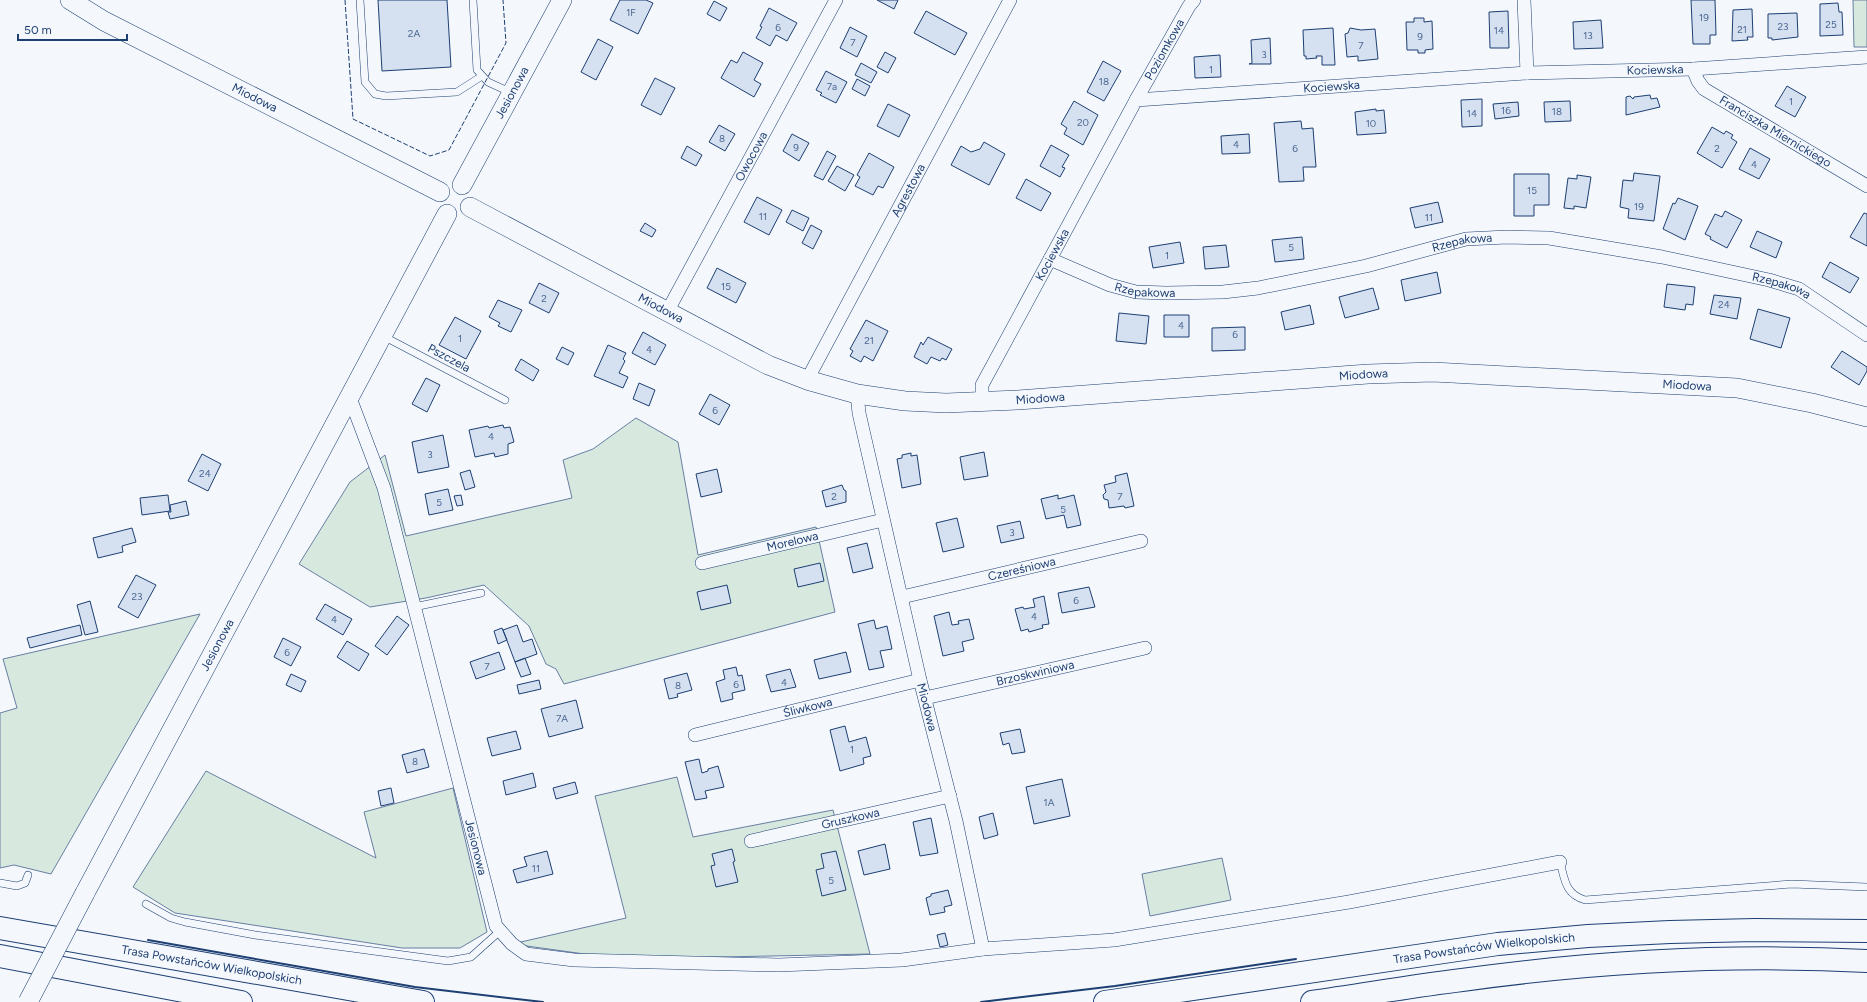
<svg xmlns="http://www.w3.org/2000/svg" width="1867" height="1002" font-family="Figtree,sans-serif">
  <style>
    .green { fill: #d7e8df; stroke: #687fa3 }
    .building { fill: #d5e0f0; stroke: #1d3f73 }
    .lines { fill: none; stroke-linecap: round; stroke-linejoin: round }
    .lane-casing { stroke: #1d3f73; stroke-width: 8 }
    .street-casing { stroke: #1d3f73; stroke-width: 14 }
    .secondary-casing { stroke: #1d3f73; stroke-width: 20 }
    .highway-casing { stroke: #1d3f73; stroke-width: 24 }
    .lane { stroke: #f4f7fb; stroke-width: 7 }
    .street { stroke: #f4f7fb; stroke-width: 13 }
    .secondary { stroke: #f4f7fb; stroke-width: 19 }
    .highway { stroke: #f4f7fb; stroke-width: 22 }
    .secondary-bridge-casing { stroke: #1d3f73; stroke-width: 20; stroke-linecap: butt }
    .secondary-bridge { stroke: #f4f7fb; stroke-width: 19 }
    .fence { stroke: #1d3f73; stroke-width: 1; stroke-dasharray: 5 2; stroke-linecap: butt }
    .wall { stroke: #1d3f73; stroke-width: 2 }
    .labels { text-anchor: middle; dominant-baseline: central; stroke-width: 3; stroke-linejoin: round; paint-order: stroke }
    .number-label { font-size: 10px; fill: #4b6792 }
    .street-label { font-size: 12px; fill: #1d3f73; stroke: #f4f7fb }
  </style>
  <rect width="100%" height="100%" fill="#f4f7fb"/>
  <path class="green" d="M 1853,0 L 1867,0 L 1867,47 L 1854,47 Z
    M 636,418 L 678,442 L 698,555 L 816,527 L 835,612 L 564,684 L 556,669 L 546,664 L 529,626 L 484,585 L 426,598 L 370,607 L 299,564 L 350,482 L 385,455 L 406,536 L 572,498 L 563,460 L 593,449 Z
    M 200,614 L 51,874 L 14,865 L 0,868 L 0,713 L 17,708 L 3,659 Z
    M 206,771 L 376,858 L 364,812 L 453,788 L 487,932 L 460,948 L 402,948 L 175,913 L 133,887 Z
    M 677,777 L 693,837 L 833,810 L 870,954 L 621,959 L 512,944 L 626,918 L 595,796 Z
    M 1222,858 L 1231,900 L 1150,916 L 1142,874 Z"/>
  <path class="building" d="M 378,0 L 447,0 L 451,67 L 382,71 Z
    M 620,0 L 646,0 L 653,3 L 638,34 L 610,20 Z
    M 877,0 L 898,0 L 894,9 Z
    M 1691,0 L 1715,0 L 1716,35 L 1710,35 L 1710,44 L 1693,44 Z
    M 714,1 L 727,8 L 720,21 L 707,14 Z
    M 1838,3 L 1839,12 L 1842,12 L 1843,35 L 1820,36 L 1820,4 Z
    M 769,8 L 797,23 L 787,41 L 776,35 L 770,46 L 756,38 L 762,27 L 760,26 Z
    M 1752,9 L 1753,37 L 1747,37 L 1748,40 L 1732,41 L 1733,10 Z
    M 926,11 L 967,33 L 955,55 L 914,33 Z
    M 1508,11 L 1509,48 L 1490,48 L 1489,12 Z
    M 1797,13 L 1798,37 L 1772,40 L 1772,38 L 1768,38 L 1768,14 Z
    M 1414,18 L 1424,18 L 1424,22 L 1432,21 L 1433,49 L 1425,50 L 1425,53 L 1418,53 L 1418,50 L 1407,50 L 1406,22 L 1414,22 Z
    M 1601,20 L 1603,48 L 1574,49 L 1573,22 Z
    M 850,27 L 867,36 L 857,57 L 840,48 Z
    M 1333,28 L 1335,65 L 1322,65 L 1322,56 L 1316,56 L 1317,58 L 1306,59 L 1306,56 L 1304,56 L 1303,30 Z
    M 1350,28 L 1361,30 L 1375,29 L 1378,59 L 1358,61 L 1358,56 L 1347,57 L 1345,34 L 1348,33 Z
    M 1270,38 L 1271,64 L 1249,64 L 1252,63 L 1251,40 Z
    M 598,39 L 613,47 L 596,80 L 581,72 Z
    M 743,52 L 763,63 L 754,80 L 761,84 L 754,97 L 721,78 L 731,60 L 737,63 Z
    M 885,52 L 896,58 L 888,73 L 877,67 Z
    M 1220,55 L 1221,77 L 1195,78 L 1194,57 Z
    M 1103,61 L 1121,71 L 1104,101 L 1087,92 Z
    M 861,63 L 877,72 L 871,83 L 855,75 Z
    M 826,71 L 847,82 L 836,103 L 820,95 L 822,93 L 816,90 Z
    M 655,78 L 675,88 L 661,115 L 641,105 Z
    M 857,79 L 870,86 L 865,96 L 852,89 Z
    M 1787,86 L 1806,97 L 1795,117 L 1775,106 Z
    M 1650,95 L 1651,99 L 1657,98 L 1660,107 L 1626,115 L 1626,97 L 1630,96 L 1633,99 L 1634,97 Z
    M 1482,99 L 1482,126 L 1462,127 L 1461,100 Z
    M 1074,101 L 1098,115 L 1083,145 L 1064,134 L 1067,128 L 1061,124 Z
    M 1570,101 L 1571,121 L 1545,122 L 1544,102 Z
    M 1518,102 L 1519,116 L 1495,119 L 1493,104 Z
    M 888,104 L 910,115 L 899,137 L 877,126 Z
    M 1376,109 L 1376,111 L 1384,110 L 1386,133 L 1357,135 L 1355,112 Z
    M 1301,121 L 1302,129 L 1313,128 L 1316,167 L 1303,167 L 1304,181 L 1279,182 L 1274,123 Z
    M 719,125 L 735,134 L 725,151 L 709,142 Z
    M 1712,127 L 1724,134 L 1726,131 L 1733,135 L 1731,138 L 1737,142 L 1722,168 L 1697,153 Z
    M 792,134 L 809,143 L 799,161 L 783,151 Z
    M 1249,134 L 1250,153 L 1222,154 L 1221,136 Z
    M 984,142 L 1005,154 L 989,185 L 951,165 L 961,146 L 971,152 L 980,149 Z
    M 1051,145 L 1069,155 L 1062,167 L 1065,168 L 1060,177 L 1040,166 Z
    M 687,146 L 702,155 L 696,166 L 681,158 Z
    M 1750,148 L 1770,159 L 1759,179 L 1739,169 Z
    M 827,151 L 836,156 L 823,180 L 814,176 Z
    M 869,153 L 894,167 L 883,188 L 878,186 L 873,195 L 855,186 L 860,177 L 857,175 Z
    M 837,166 L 854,175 L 845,191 L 828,181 Z
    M 1634,173 L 1660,176 L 1654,221 L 1628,218 L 1629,209 L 1620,207 L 1623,180 L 1633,181 Z
    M 1514,174 L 1549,174 L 1549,205 L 1534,205 L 1534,216 L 1514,216 Z
    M 1577,175 L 1591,177 L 1586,208 L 1574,206 L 1574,209 L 1564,208 L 1568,178 L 1577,179 Z
    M 1026,179 L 1051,193 L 1041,211 L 1016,198 Z
    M 757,197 L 782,210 L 769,235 L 744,222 Z
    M 1678,198 L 1698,206 L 1685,240 L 1663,229 L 1673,203 L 1675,204 Z
    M 1438,202 L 1443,222 L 1415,228 L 1410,208 Z
    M 792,210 L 809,218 L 803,231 L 786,222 Z
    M 1725,211 L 1742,220 L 1727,248 L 1710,239 L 1711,237 L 1705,234 L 1715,214 L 1722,217 Z
    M 1864,213 L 1867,214 L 1867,246 L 1850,237 Z
    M 645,223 L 656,230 L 652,237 L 640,231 Z
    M 811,225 L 822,231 L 813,249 L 802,243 Z
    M 1757,231 L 1782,242 L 1776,258 L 1750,247 Z
    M 1302,237 L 1304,259 L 1275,262 L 1272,240 Z
    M 1180,242 L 1184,263 L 1153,268 L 1149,247 Z
    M 1226,245 L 1229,267 L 1205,269 L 1203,247 Z
    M 1830,262 L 1859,278 L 1850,293 L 1822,277 Z
    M 717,268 L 746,283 L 736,303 L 707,288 Z
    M 1437,272 L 1441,293 L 1405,301 L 1401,280 Z
    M 539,283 L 559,293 L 549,313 L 529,303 Z
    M 1667,284 L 1695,287 L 1693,305 L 1686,304 L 1685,310 L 1664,307 Z
    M 1373,288 L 1379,309 L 1345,318 L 1339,297 Z
    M 1714,295 L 1741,298 L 1737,319 L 1710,314 Z
    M 498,300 L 522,310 L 511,332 L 498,326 L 500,323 L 489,317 Z
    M 1310,305 L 1314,324 L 1285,330 L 1281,312 Z
    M 1758,309 L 1790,318 L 1781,348 L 1750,339 Z
    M 1119,313 L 1149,316 L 1146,344 L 1116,341 Z
    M 1164,315 L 1189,315 L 1189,337 L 1164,337 Z
    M 455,317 L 481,331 L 466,359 L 439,345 Z
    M 866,320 L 888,331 L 873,361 L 864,356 L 861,362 L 850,356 L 853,351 L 850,349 Z
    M 1245,327 L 1245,350 L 1212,351 L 1212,328 Z
    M 643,332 L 666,345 L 655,365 L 632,353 Z
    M 928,337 L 952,349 L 946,360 L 942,358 L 940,361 L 931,357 L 927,364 L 914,357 L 921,342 L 923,345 Z
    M 608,345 L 626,353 L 623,359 L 625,361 L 619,373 L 628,377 L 623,388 L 594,376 Z
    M 562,347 L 574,353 L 568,365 L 556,359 Z
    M 1842,351 L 1867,367 L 1867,371 L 1859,385 L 1831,367 Z
    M 521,359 L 539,370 L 533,381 L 515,370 Z
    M 426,378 L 440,385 L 427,412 L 412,404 Z
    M 639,383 L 655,390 L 649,406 L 633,399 Z
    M 710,394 L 730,405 L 719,425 L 699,414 Z
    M 503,425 L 504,428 L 510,427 L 514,442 L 508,444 L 508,454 L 495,457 L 494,453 L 475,457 L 469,430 L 488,426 L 489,428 Z
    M 443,435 L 449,467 L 418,473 L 412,442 Z
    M 984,452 L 988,476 L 964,480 L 960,457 Z
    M 911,453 L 911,456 L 917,455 L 921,484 L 902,488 L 897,459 L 902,458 L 902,455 Z
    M 202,454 L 221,464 L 208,491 L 188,481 Z
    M 717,469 L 722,492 L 701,497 L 696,474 Z
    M 470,470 L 475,487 L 465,490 L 460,473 Z
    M 1127,473 L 1134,506 L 1125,508 L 1124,506 L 1109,508 L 1108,500 L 1104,499 L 1103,495 L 1106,492 L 1104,485 L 1116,482 L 1115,476 Z
    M 842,485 L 844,490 L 846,491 L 846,502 L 826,507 L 822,491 Z
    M 448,489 L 453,510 L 429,515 L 425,494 Z
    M 168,495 L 170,511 L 142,515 L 140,498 Z
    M 461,495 L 463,505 L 457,506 L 454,496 Z
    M 1058,495 L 1058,499 L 1074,495 L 1081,525 L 1067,528 L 1064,515 L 1046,519 L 1041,499 Z
    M 186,501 L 189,515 L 170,519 L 168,512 L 171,512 L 170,505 Z
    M 957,518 L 964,547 L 943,552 L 936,523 Z
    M 1020,521 L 1024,538 L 1001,543 L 997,526 Z
    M 132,528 L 136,542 L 122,546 L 123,552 L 98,558 L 93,538 Z
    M 867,543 L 873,568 L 853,573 L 847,548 Z
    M 820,563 L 824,581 L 798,587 L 794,569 Z
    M 136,575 L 156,585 L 138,618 L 118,607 Z
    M 727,585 L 731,603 L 701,610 L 697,592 Z
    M 1089,587 L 1095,607 L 1062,613 L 1058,593 Z
    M 1044,596 L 1049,624 L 1042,625 L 1043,628 L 1029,632 L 1028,629 L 1021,631 L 1015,609 L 1023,607 L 1024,609 L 1035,607 L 1033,599 Z
    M 90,601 L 98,632 L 85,635 L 77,605 Z
    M 325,604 L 352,619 L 343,635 L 316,619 Z
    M 949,612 L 952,625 L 959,624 L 958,621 L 969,619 L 974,639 L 962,642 L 964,651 L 943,656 L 934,616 Z
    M 397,616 L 409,625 L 387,655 L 375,646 Z
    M 874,620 L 876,629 L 887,626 L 892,649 L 880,651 L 884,667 L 869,670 L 858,624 Z
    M 80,625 L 82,635 L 30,648 L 27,638 Z
    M 517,625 L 523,642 L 532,639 L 537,654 L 515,662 L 503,630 Z
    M 502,628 L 507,640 L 498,644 L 494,631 Z
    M 283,638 L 301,647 L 291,666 L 274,657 Z
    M 347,641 L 369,654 L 359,671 L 337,657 Z
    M 499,652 L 505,669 L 476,679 L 470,662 Z
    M 846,652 L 851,672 L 819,679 L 814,660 Z
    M 525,658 L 531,674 L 521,677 L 515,662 Z
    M 736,667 L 738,676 L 742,675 L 745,690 L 732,693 L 733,699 L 721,702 L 716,682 L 725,679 L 723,670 Z
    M 790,669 L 796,687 L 771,692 L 766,675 Z
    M 687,673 L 692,690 L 677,694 L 678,697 L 669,699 L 664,679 Z
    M 291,674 L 306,681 L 301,692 L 286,685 Z
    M 539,680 L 541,689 L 519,694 L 517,685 Z
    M 576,700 L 583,728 L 549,737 L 541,709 Z
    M 845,726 L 849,742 L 866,737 L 871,756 L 863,758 L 864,764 L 840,771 L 830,730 Z
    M 1020,729 L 1025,752 L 1012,754 L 1009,743 L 1003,745 L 1000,733 Z
    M 516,731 L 521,749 L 492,756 L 487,738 Z
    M 424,749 L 429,767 L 407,773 L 402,755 Z
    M 699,759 L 702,773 L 708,771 L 708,769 L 718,766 L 724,787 L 705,791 L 707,798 L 695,800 L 685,762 Z
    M 533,773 L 536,787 L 506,795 L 503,781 Z
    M 1062,779 L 1070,816 L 1034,824 L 1026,787 Z
    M 575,782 L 578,793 L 556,799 L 553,788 Z
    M 391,788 L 394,803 L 381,806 L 378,791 Z
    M 993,813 L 998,835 L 984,839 L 979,817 Z
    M 931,818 L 938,853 L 920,856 L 913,822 Z
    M 885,844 L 890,869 L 864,875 L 858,851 Z
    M 732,849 L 735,861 L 733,862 L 738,882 L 716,887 L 711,866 L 715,865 L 712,854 Z
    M 547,851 L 553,874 L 517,883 L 513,870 L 527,866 L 524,857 Z
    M 836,851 L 846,890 L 822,896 L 816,870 L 824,868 L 821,854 Z
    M 948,890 L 952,905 L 944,907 L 945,912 L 930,915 L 926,898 L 931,896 L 931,894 Z
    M 945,933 L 948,945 L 940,947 L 937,935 Z"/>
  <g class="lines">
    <g class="lane-casing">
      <path id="lane" d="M 360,0 L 365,82 L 375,94 L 386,96 L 457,92 L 482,76
        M 473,0 L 477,70 L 488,82 L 512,93
        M 383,336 L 505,400
        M 414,607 L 481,593
        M 1560,862 C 1565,880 1565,894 1585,900 L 1792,884 L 1867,887
        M 0,883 L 17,886 L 25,883 L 28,875
        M 146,904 L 171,918 L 185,922 L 255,935 L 448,961 L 471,957 L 500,931"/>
    </g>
    <g class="street-casing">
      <g id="street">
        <path d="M 1524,0 L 1527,73"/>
        <path id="s1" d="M 1693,69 L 1698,81 L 1704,89 L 1867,186"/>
        <path id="s2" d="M 1136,100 L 1189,6 L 1194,0"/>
        <path id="s3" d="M 1050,259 L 1110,285 L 1136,292 L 1166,293 L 1223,292 L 1258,288 L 1366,266 L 1466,239 L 1507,237 L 1549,238 L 1662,257 L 1769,280 L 1799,289 L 1867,335"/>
        <path id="s4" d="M 667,312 L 836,0"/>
        <path id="s5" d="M 807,380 L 1010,0"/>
        <path id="s6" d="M 857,394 L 859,413 L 920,680 L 956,821 L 983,949"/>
        <path id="s7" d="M 350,398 L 384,488 L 496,926 L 512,944 L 526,954 L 574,960 L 779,965 L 902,960 L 983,949 L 1114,940 L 1349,902 L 1560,862"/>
        <path id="s8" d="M 982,401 L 982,385 L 1136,100 L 1527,73 L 1693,69 L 1867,57"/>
        <path id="s9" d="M 702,563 L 883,520"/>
        <path id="s10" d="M 902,597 L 1141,541"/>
        <path id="s11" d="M 925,698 L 1145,648"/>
        <path id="s12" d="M 695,735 L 920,680"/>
        <path id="s13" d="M 751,841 L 950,796"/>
      </g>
    </g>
    <g class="secondary-casing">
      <g id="secondary">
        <path id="s14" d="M 70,0 L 104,21 L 440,192"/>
        <path id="s15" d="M 462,185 L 562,0"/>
        <path id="s16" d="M 470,207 L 768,365 L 807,380 L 857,394 L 905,401 L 946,403 L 1018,400 L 1368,374 L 1433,372 L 1737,388 L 1812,403 L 1867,417"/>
        <path id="s17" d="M 85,893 L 447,214"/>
      </g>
    </g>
    <g class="highway-casing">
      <g id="highway">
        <path id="s18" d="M 0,928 L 423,1002"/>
        <path d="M 0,956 L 241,1002"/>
        <path id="s19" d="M 1105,1002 L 1498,944 L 1588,936 L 1670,932 L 1755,930 L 1867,931"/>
        <path d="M 1312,1002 C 1362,995 1412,986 1462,980 C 1593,962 1735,954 1867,961"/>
      </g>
    </g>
    <use href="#lane" class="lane"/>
    <use href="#street" class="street"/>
    <use href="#secondary" class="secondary"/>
    <use href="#highway" class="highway"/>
    <g class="secondary-bridge-casing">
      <path id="secondary-bridge" d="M 28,1002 L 85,893"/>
    </g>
    <use href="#secondary-bridge" class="secondary-bridge"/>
    <path class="fence" d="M 345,0 L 353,119 L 430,156 L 449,150 L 506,43 L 503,0"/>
    <path class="wall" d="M 148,940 L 415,987 L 543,1002
      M 981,1002 L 1115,986 L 1296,959"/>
  </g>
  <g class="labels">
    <g class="number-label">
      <text x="631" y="12">1F</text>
      <text x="1704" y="17">19</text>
      <text x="1831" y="24">25</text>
      <text x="1783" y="26">23</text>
      <text x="778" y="27">6</text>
      <text x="1742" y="29">21</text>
      <text x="1499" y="30">14</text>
      <text x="414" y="33">2A</text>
      <text x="1588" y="35">13</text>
      <text x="1420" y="36">9</text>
      <text x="853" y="42">7</text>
      <text x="1361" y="45">7</text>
      <text x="1264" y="54">3</text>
      <text x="1211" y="69">1</text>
      <text x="1104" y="81">18</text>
      <text x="832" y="86">7a</text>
      <text x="1791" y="101">1</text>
      <text x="1506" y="110">16</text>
      <text x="1557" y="111">18</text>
      <text x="1472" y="113">14</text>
      <text x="1083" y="122">20</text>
      <text x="1371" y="123">10</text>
      <text x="722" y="138">8</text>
      <text x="1236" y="144">4</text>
      <text x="796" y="147">9</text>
      <text x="1295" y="148">6</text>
      <text x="1717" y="148">2</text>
      <text x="1754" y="164">4</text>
      <text x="1532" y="190">15</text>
      <text x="1639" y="206">19</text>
      <text x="763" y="216">11</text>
      <text x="1429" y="217">11</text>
      <text x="1291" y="247">5</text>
      <text x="1167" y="255">1</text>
      <text x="726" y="286">15</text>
      <text x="544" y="298">2</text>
      <text x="1724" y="304">24</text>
      <text x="1181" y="325">4</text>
      <text x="1235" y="334">6</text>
      <text x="460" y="338">1</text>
      <text x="869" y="340">21</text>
      <text x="649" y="349">4</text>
      <text x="715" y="410">6</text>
      <text x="491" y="436">4</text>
      <text x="430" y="454">3</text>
      <text x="205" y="473">24</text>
      <text x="834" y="496">2</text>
      <text x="1120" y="496">7</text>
      <text x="439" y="502">5</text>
      <text x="1063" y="509">5</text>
      <text x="1012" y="532">3</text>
      <text x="137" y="596">23</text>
      <text x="1076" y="600">6</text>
      <text x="1034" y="616">4</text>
      <text x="334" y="619">4</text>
      <text x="287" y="652">6</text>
      <text x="487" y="666">7</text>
      <text x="784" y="682">4</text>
      <text x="736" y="684">6</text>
      <text x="678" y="685">8</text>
      <text x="562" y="718">7A</text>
      <text x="852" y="749">1</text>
      <text x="415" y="761">8</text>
      <text x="1049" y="802">1A</text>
      <text x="536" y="868">11</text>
      <text x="831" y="880">5</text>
    </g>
    <g class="street-label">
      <text stroke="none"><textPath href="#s2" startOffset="58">Poziomkowa</textPath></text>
      <text stroke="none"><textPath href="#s8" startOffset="860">Kociewska</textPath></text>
      <text stroke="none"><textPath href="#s8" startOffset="536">Kociewska</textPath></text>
      <text stroke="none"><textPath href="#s15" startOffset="105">Jesionowa</textPath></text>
      <text stroke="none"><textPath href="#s14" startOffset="209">Miodowa</textPath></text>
      <text stroke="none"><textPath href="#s1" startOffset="106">Franciszka Miernickiego</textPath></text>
      <text stroke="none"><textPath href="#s4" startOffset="177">Owocowa</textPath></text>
      <text stroke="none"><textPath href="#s5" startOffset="215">Agrestowa</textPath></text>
      <text stroke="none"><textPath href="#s3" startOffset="424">Rzepakowa</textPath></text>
      <text stroke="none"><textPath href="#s8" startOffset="164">Kociewska</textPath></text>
      <text stroke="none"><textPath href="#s3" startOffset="749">Rzepakowa</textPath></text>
      <text stroke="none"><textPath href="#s3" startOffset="101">Rzepakowa</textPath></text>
      <text stroke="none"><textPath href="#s16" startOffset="216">Miodowa</textPath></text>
      <text transform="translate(449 358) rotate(28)">Pszczela</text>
      <text stroke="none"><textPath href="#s16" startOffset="939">Miodowa</textPath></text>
      <text stroke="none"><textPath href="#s16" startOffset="1263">Miodowa</textPath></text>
      <text stroke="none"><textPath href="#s16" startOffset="615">Miodowa</textPath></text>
      <text stroke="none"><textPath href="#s9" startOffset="93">Morelowa</textPath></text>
      <text stroke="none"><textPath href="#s10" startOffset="123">Czereśniowa</textPath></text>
      <text stroke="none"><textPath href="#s17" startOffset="281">Jesionowa</textPath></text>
      <text stroke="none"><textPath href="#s11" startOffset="113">Brzoskwiniowa</textPath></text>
      <text stroke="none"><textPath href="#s6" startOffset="321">Miodowa</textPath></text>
      <text stroke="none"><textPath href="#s12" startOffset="116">Śliwkowa</textPath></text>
      <text stroke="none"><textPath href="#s13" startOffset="102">Gruszkowa</textPath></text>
      <text stroke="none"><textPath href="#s7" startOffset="467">Jesionowa</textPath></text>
      <text stroke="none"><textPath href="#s19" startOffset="383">Trasa Powstańców Wielkopolskich</textPath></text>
      <text stroke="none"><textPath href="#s18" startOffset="215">Trasa Powstańców Wielkopolskich</textPath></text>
    </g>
  </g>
  <path d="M18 34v6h109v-6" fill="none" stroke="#1d3f73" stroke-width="2"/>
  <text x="24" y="34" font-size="12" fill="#1d3f73" stroke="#f4f7fb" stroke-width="3" paint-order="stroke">50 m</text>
</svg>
